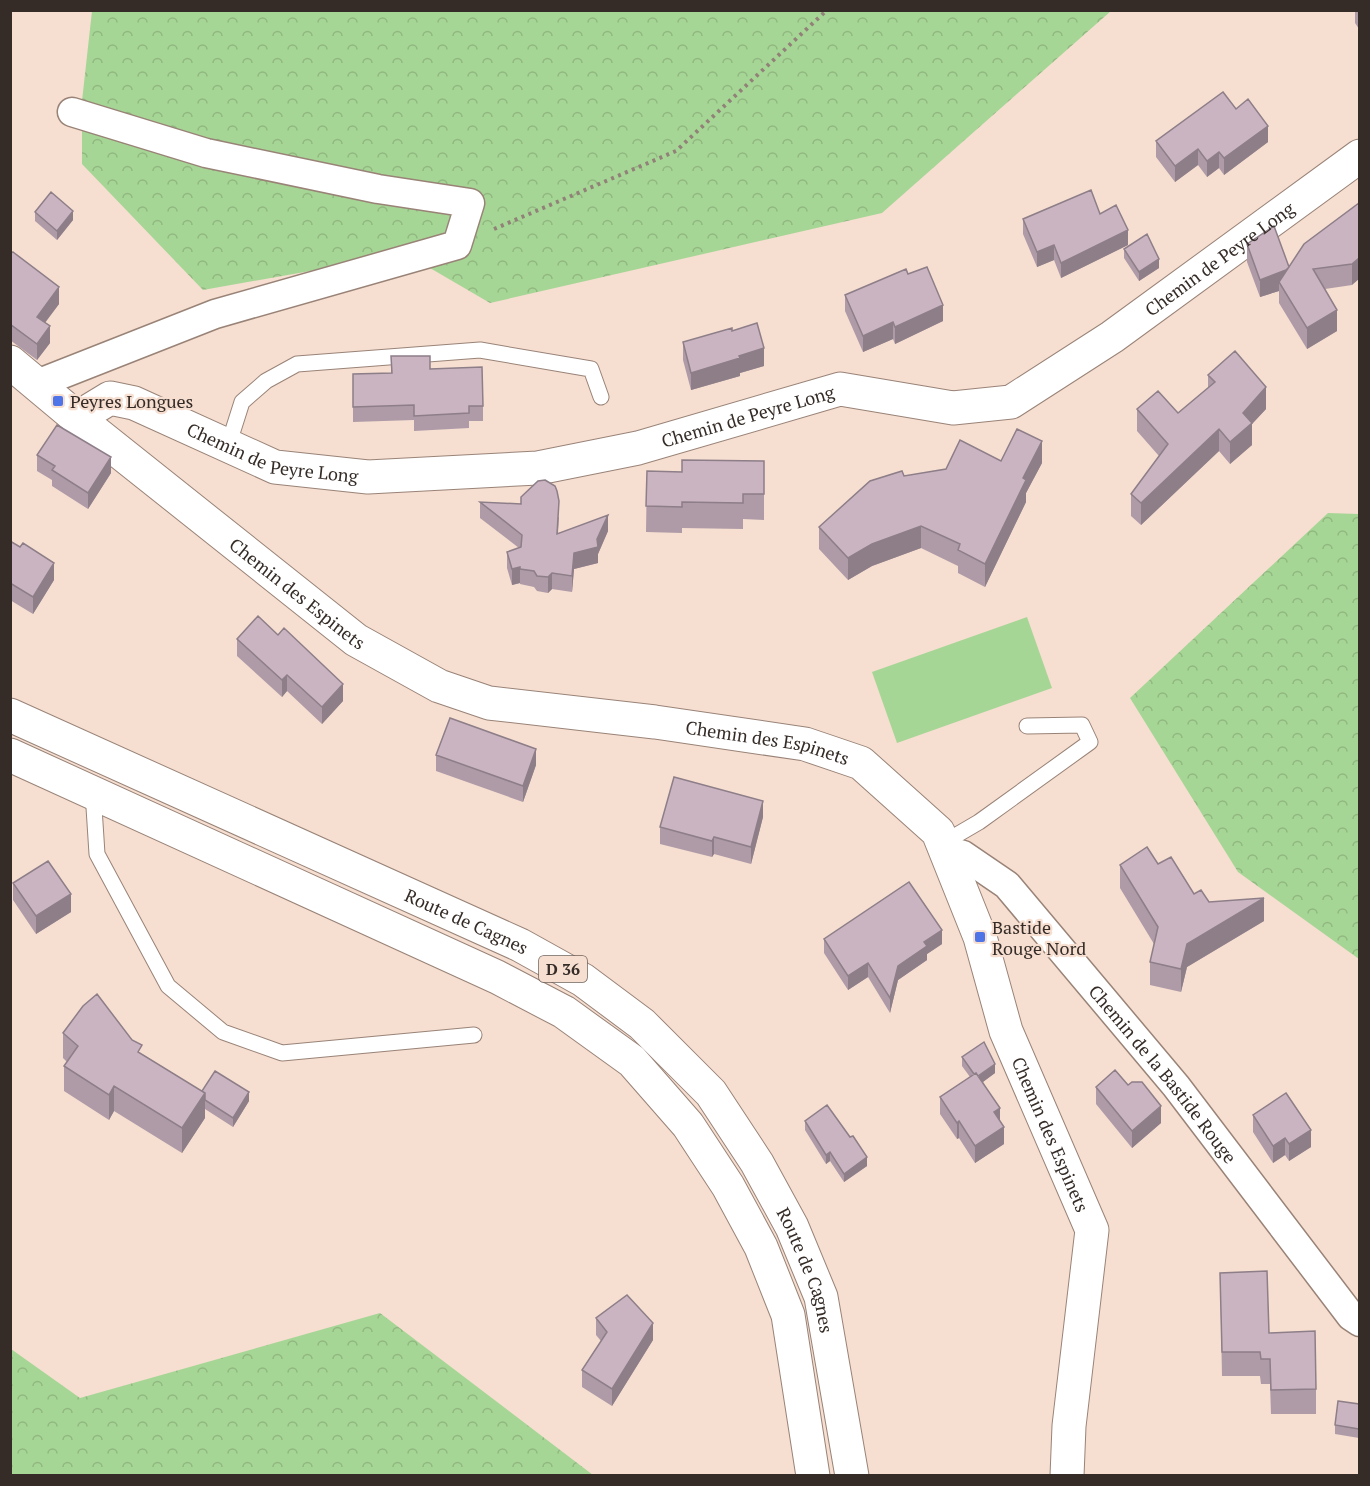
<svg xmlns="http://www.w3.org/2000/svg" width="1370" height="1486" font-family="'PT Serif',serif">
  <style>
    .forest { fill: url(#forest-crowns) }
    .park { fill: #a6d695 }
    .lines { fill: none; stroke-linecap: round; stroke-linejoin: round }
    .service-casing { stroke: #998377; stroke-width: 17 }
    .minor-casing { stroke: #998377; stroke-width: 31 }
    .tertiary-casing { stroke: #998377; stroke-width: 35 }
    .primary-casing { stroke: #998377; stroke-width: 35 }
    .path { stroke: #918178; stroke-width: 4; stroke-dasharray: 3 4.5; stroke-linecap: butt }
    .service { stroke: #fff; stroke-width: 15 }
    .minor { stroke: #fff; stroke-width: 28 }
    .tertiary { stroke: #fff; stroke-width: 33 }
    .primary { stroke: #fff; stroke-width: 33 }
    .wall { fill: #ae9ba7 }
    .shaded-wall { fill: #8d7e88 }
    .building { fill: #cab4c2; stroke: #8d7e88; stroke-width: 1.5 }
    .poi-dot { fill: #4f74e8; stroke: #f6ded1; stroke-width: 2 }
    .labels { text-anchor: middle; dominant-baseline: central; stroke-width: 4.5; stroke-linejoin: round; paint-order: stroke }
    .shield { fill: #f6ded1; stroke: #6f615a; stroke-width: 1.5 }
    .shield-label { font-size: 16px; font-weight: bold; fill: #352c27 }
    .street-label { font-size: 18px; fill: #352c27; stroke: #f6ded1 }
    .poi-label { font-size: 18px; fill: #352c27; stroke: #f6ded1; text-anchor: start }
  </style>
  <defs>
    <pattern id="forest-crowns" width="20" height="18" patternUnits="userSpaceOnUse" patternTransform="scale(1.5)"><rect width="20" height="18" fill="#a6d695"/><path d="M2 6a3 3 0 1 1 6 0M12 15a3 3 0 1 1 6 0" fill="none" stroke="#90b880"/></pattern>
  </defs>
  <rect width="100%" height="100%" fill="#f6ded1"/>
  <path class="forest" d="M 92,11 L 1111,11 L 882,213 L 490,303 L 406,254 L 203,290 L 82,164 L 82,101 Z
    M 1328,513 L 1359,514 L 1359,959 L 1238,872 L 1130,698 Z
    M 380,1313 L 593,1475 L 11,1475 L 11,1349 L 80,1398 Z"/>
  <path class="park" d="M 1027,617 L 1052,688 L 897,743 L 872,672 Z"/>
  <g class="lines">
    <g class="service-casing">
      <path id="service" d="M 228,446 L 242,402 L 266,381 L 297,364 L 480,350 L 591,369 L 601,397
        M 93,792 L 97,854 L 168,986 L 223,1032 L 282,1053 L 474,1035
        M 943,843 L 979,822 L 1090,742 L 1082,725 L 1027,726"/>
    </g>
    <g class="minor-casing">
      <g id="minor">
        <path d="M 37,384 L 215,314 L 457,245 L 470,203 L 378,189 L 206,153 L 72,112"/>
        <path id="s1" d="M 946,850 L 963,855 L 1007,885 L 1176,1086 L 1351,1316 L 1360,1322"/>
      </g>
    </g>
    <g class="tertiary-casing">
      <g id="tertiary">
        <path id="s2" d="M 10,362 L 77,418 L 356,640 L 439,686 L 489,703 L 655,722 L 805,744 L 861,763 L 938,832 L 980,937 L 1006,1031 L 1092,1230 L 1069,1426 L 1067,1476"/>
        <path id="s3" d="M 77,418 L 110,398 L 134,403 L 275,467 L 368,477 L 538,468 L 638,448 L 840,389 L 953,408 L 1011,402 L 1112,337 L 1360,156"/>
      </g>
    </g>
    <g class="primary-casing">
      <g id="primary">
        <path id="s4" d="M 10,715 L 520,945 L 583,980 L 642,1024 L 711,1093 L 757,1163 L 792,1227 L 821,1297 L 852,1476"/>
        <path d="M 10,755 L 497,977 L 564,1012 L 632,1061 L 688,1125 L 728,1186 L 761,1247 L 788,1315 L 813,1476"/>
      </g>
    </g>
    <path class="path" d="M 494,229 L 676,151 L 827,10"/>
    <use href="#service" class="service"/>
    <use href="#minor" class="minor"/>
    <use href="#tertiary" class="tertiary"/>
    <use href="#primary" class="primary"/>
  </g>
  <path class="wall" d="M 1355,10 L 1359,10 L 1359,29 L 1355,23 Z
    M 1236,109 L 1268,142 L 1224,175 L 1219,168 L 1207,177 L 1198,165 L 1175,182 L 1156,157 L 1156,141 Z
    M 1359,203 L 1352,285 L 1325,289 L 1337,331 L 1307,349 L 1279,303 L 1279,291 L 1260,297 L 1247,262 L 1247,244 L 1289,267 Z
    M 35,212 L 73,220 L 57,240 L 35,221 Z
    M 1100,214 L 1128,245 L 1061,278 L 1054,260 L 1037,267 L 1023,234 L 1023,219 Z
    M 1124,249 L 1159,268 L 1139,281 L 1124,258 Z
    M 10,254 L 59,304 L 45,323 L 50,343 L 37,360 L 10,340 Z
    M 908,274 L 943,321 L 895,344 L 893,339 L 863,352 L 845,311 L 845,295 Z
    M 732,331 L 764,366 L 740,373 L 740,376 L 691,390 L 683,360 L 683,342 Z
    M 391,356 L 430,369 L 483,406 L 483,421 L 469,421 L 469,428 L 414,431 L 414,420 L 353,422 L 353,374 L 391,373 Z
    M 1208,375 L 1266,409 L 1252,424 L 1252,445 L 1230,464 L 1219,451 L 1141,525 L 1131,516 L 1131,494 L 1159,456 L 1137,431 L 1137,409 L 1178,413 L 1208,388 Z
    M 37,455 L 111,473 L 88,509 L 52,486 L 52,480 L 37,471 Z
    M 764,461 L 764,520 L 743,519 L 743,529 L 682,528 L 682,533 L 646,532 L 647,471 L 682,472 Z
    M 1001,461 L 1042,463 L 1026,493 L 1026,502 L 985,587 L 958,573 L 958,566 L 921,548 L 872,566 L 848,580 L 819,549 L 819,527 L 904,476 Z
    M 480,502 L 521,504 L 559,517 L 558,533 L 608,531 L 598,554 L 598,563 L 574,569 L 572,592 L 552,589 L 548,593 L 537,591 L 534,587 L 520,584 L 520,583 L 512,585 L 507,568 L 507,552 L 519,548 L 480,518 Z
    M 10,541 L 54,580 L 33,614 L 10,600 Z
    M 237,639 L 343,701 L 322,724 L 287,691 L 282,697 L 237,656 Z
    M 436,755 L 536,765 L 523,802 L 436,771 Z
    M 763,817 L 751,864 L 714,854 L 712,857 L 660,844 L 660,827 Z
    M 1158,864 L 1194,894 L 1209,902 L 1264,921 L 1187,967 L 1181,992 L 1150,985 L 1150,962 L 1154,944 L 1120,888 L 1120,865 Z
    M 13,883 L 71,912 L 36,934 L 13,900 Z
    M 824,939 L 942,944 L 927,954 L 927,960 L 898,980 L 890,1013 L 868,977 L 848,990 L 824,953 Z
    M 63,1033 L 142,1054 L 202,1091 L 249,1101 L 233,1127 L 205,1109 L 205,1118 L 182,1153 L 114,1111 L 109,1120 L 64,1091 L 64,1066 L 67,1062 L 63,1058 Z
    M 962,1057 L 995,1073 L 983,1082 L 1000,1121 L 1004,1144 L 975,1163 L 959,1138 L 957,1139 L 940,1114 L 940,1097 L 970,1077 L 962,1066 Z
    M 1096,1087 L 1161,1123 L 1132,1148 L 1096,1104 Z
    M 1253,1115 L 1311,1147 L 1289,1161 L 1285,1155 L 1273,1163 L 1253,1132 Z
    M 805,1121 L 867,1166 L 844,1182 L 830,1161 L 826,1164 L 805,1130 Z
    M 1220,1273 L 1316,1389 L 1316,1414 L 1271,1414 L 1270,1384 L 1261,1384 L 1260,1376 L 1222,1376 Z
    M 596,1318 L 653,1340 L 612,1406 L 582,1387 L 582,1370 L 601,1341 L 596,1335 Z
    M 1359,1404 L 1359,1438 L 1335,1434 L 1335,1425 Z"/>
  <path class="shaded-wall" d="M 1268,126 L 1268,142 L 1224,175 L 1224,158 Z
    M 1198,149 L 1198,165 L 1175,182 L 1175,166 Z
    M 1219,152 L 1219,168 L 1207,177 L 1207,161 Z
    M 73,211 L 73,220 L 57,240 L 57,231 Z
    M 1128,230 L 1128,245 L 1061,278 L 1061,263 Z
    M 1054,245 L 1054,260 L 1037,267 L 1037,252 Z
    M 1359,258 L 1359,279 L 1352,285 L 1352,264 Z
    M 1159,259 L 1159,268 L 1139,281 L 1139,272 Z
    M 1290,269 L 1279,282 L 1279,291 L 1260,297 L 1260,280 Z
    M 59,287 L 59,304 L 37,333 L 37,317 Z
    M 943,305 L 943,321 L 895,344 L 895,327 Z
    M 1337,310 L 1337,331 L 1307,349 L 1307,328 Z
    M 893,322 L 893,339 L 863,352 L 863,336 Z
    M 50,326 L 50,343 L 37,360 L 37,344 Z
    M 764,348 L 764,366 L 740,373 L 740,376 L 691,390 L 691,373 L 739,356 Z
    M 1266,387 L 1266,409 L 1252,424 L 1252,445 L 1230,464 L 1230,442 L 1243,413 Z
    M 1219,429 L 1219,451 L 1141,525 L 1141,503 Z
    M 1042,441 L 1042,463 L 1026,493 L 1026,502 L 985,587 L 985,564 L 1023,478 Z
    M 111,457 L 111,473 L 88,509 L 88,493 Z
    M 608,515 L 608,531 L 598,554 L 598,563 L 574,569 L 572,592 L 572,576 L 574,553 L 597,539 Z
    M 921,526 L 921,548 L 872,566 L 848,580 L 848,558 L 872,544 Z
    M 54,563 L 54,580 L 33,614 L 33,597 Z
    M 520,567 L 520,583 L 512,585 L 512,569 Z
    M 552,573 L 552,589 L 548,593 L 548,577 Z
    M 287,675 L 287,691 L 282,697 L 282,680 Z
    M 343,684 L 343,701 L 322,724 L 322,707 Z
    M 536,749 L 536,765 L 523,802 L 523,786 Z
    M 763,801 L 763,817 L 751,864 L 751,847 Z
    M 714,837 L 714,854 L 712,857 L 712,841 Z
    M 71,894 L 71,912 L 36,934 L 36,916 Z
    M 1264,898 L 1264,921 L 1187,967 L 1181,992 L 1181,969 L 1187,944 Z
    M 942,930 L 942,944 L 927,954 L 927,960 L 898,980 L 890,1013 L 890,998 L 898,966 L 924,942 Z
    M 868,963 L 868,977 L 848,990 L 848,976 Z
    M 995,1064 L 995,1073 L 976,1087 L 976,1078 Z
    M 114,1086 L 114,1111 L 109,1120 L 109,1095 Z
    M 249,1092 L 249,1101 L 233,1127 L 233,1118 Z
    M 205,1093 L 205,1118 L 182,1153 L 182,1128 Z
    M 1161,1106 L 1161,1123 L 1132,1148 L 1132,1131 Z
    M 1000,1108 L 1000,1125 L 994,1112 Z
    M 959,1121 L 959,1138 L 957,1139 L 957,1123 Z
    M 1004,1127 L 1004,1144 L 975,1163 L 975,1146 Z
    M 1311,1130 L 1311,1147 L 1289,1161 L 1289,1144 Z
    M 1285,1138 L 1285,1155 L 1273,1163 L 1273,1146 Z
    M 830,1152 L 830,1161 L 826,1164 L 826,1155 Z
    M 867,1157 L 867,1166 L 844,1182 L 844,1174 Z
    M 653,1323 L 653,1340 L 612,1406 L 612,1389 Z"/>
  <path class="building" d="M 1223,92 L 1236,109 L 1248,99 L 1268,126 L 1224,158 L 1219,152 L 1207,161 L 1198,149 L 1175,166 L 1156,141 Z
    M 1091,190 L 1100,214 L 1116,205 L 1128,230 L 1061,263 L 1054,245 L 1037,252 L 1023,219 Z
    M 51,192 L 73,211 L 57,231 L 35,212 Z
    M 1359,203 L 1359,258 L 1352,264 L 1313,269 L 1337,310 L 1307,328 L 1279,282 L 1304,244 Z
    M 1274,226 L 1289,267 L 1286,270 L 1260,280 L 1247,244 Z
    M 1147,234 L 1159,259 L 1139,272 L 1124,249 Z
    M 13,252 L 59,287 L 37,317 L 50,326 L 37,344 L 10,324 L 10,254 Z
    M 927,267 L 943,305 L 895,327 L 893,322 L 863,336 L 845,295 L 906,269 L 908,274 Z
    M 757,323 L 764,348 L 739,356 L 740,358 L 691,373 L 683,342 L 732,328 L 732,331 Z
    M 1235,351 L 1266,387 L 1243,413 L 1252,423 L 1230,442 L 1219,429 L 1141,503 L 1131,494 L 1168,444 L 1137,409 L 1158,391 L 1178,413 L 1215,382 L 1208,375 Z
    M 391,356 L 430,356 L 430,369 L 482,367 L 483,406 L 469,406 L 469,413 L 414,416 L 414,405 L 353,407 L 353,374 L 392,373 Z
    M 57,425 L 111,457 L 88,493 L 52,470 L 55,466 L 37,455 Z
    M 1017,429 L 1042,441 L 1023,478 L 1026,480 L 985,564 L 958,550 L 960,544 L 921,526 L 872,544 L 848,558 L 819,527 L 870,481 L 902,471 L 904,476 L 946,469 L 960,440 L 1001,461 Z
    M 682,460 L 764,461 L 764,494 L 743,494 L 743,503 L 682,502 L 682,507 L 646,506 L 647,471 L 682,472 Z
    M 545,480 L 555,486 L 557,491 L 559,501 L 557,534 L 608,515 L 597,539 L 598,547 L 574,553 L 572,576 L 552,573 L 548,577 L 537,576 L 534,571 L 520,569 L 520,567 L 512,569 L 507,552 L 521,547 L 522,535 L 480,502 L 521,504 L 521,497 L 538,481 Z
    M 10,541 L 20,547 L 23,543 L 54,563 L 33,597 L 10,583 Z
    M 258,616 L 278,635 L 284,628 L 343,684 L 322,707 L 287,675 L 282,680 L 237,639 Z
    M 450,718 L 536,749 L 523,786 L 436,755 Z
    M 674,777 L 763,801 L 751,847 L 714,837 L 712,841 L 660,827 Z
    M 1147,847 L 1158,864 L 1171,857 L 1194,894 L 1201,890 L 1209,902 L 1264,898 L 1187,944 L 1181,969 L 1150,962 L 1158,927 L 1120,865 Z
    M 48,861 L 71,894 L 36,916 L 13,883 Z
    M 909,882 L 942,930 L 924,942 L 927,946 L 898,966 L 890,998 L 868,963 L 848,976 L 824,939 Z
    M 97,994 L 132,1040 L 142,1045 L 138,1052 L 205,1093 L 182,1128 L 114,1086 L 109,1095 L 64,1066 L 78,1046 L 63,1033 L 83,1006 Z
    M 984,1042 L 995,1064 L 978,1076 L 976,1073 L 974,1074 L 962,1057 Z
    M 1115,1070 L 1128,1085 L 1132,1082 L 1142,1082 L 1161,1106 L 1132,1131 L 1096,1087 Z
    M 215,1071 L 249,1092 L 233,1118 L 205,1100 L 205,1093 L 202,1091 Z
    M 976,1073 L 1000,1108 L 994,1112 L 1004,1127 L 975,1146 L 959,1121 L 957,1123 L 940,1097 Z
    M 1286,1093 L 1311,1130 L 1289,1144 L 1285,1138 L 1273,1146 L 1253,1115 Z
    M 827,1105 L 850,1137 L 853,1136 L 867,1157 L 844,1174 L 830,1152 L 826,1155 L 805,1121 Z
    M 1267,1271 L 1269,1333 L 1315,1331 L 1316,1389 L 1271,1390 L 1270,1359 L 1261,1359 L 1260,1352 L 1222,1352 L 1220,1273 Z
    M 627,1295 L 653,1323 L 612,1389 L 582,1370 L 607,1332 L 596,1318 Z
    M 1338,1401 L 1359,1404 L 1359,1429 L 1335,1425 Z"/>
  <g class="poi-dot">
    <rect x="52" y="395" width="12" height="12" rx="3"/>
    <rect x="974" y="931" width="12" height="12" rx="3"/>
  </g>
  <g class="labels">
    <rect class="shield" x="539" y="956" width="48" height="26" rx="4.5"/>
    <g class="shield-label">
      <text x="563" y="969">D 36</text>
    </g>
    <g class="street-label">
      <text stroke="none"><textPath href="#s3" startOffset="1220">Chemin de Peyre Long</textPath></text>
      <text stroke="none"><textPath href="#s3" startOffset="698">Chemin de Peyre Long</textPath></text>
      <text stroke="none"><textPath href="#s3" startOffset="212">Chemin de Peyre Long</textPath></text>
      <text stroke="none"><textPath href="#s2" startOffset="369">Chemin des Espinets</textPath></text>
      <text stroke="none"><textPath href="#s2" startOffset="873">Chemin des Espinets</textPath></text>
      <text stroke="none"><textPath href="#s4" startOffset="501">Route de Cagnes</textPath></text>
      <text stroke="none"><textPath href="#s1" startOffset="316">Chemin de la Bastide Rouge</textPath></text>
      <text stroke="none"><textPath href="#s2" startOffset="1396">Chemin des Espinets</textPath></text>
      <text stroke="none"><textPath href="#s4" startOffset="1005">Route de Cagnes</textPath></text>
    </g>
    <g class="poi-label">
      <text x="70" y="401">Peyres Longues</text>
      <text x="992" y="927">Bastide<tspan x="992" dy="21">Rouge Nord</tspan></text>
    </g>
  </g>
  <rect width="1370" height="1486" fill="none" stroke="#352c27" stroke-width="24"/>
</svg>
